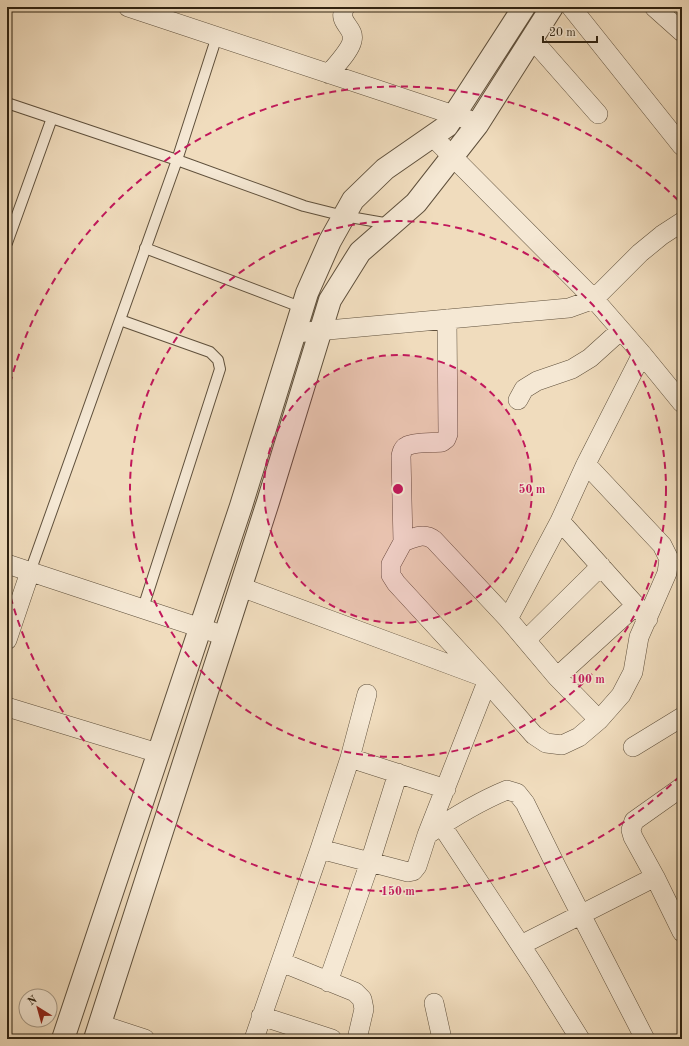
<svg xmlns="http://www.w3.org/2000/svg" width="689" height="1046" font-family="'Old Standard TT',serif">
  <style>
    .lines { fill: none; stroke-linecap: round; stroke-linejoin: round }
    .service-casing { stroke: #5f503c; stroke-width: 12 }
    .minor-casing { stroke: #5f503c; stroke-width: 20 }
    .tertiary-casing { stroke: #5f503c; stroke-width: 24 }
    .service { stroke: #f5e8d4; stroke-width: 10 }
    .minor { stroke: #f5e8d4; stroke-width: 19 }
    .tertiary { stroke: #f5e8d4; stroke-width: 22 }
    .ring { fill: none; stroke: #c2185b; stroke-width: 2; stroke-dasharray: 7 5 }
    .centre { fill: #c2185b; stroke: #f5e8d4; stroke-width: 2 }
    .ring-label { font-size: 12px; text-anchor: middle; font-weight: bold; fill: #c2185b; stroke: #f5e8d4; stroke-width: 3; stroke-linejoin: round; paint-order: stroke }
  </style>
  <rect width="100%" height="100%" fill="#f0dcbd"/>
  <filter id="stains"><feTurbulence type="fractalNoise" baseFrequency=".005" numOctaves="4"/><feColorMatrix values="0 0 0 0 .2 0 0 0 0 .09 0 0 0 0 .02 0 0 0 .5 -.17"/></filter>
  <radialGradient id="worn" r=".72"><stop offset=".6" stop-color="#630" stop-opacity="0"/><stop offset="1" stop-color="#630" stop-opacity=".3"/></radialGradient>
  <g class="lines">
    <g class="service-casing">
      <path id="service" d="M 7,103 L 177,160 L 304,206 L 344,216 L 390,224
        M 7,243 L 52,118
        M 145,248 L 303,308
        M 120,320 L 210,352 L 218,360 L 220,369 L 143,608
        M 30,572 L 177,160 L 217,36"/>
    </g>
    <g class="minor-casing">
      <path id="minor" d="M 128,7 L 478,123
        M 571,7 L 682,146
        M 654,7 L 682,32
        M 532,39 L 598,114
        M 329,74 C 335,66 350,51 352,41 C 356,27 336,23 345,7
        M 432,136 L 594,299 L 642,354 L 682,403
        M 447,319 L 448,434 L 446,439 L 442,442 C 433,443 414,442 407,446 C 402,448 402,452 401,456 L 403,542 L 391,564 L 391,575 L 396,583 L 487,682 L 534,735 L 546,743 L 562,745 L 579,737 L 599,720 L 621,695 L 633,672 L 639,637 L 667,573 L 669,559 L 662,545 L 586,464
        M 295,333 L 569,308 L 594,299 L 640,253 L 662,235 L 682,222
        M 518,400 L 524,389 L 537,381 L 572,369 L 590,358 L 621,330
        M 560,521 L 648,619
        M 403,542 C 413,538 424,532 434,540 L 508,619 L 557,677 L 599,720
        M 7,564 L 225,636
        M 241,587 L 478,675
        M 508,619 L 560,521 L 586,464 L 642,354
        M 7,640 L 30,572
        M 526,640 L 601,566
        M 557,677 L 636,605
        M 7,707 L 158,753
        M 633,747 L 682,717
        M 350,758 L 446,789
        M 682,787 L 634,821 L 631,830 L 633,837 L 655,877 L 682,932
        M 442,826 L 537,970 L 580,1039
        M 427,835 C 452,818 480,801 507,790 L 517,793 L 525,803 L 556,866 L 645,1039
        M 320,849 L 408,872 L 413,871 L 417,866 L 427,835 L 487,682
        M 521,945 L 655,877
        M 281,962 L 355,992 L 362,999 L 364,1009 L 357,1039
        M 328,982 L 370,862 L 398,773
        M 434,1003 L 442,1039
        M 261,1016 L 332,1039
        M 99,1024 L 145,1039
        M 254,1039 L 320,849 L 350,758 L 367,694"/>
    </g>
    <g class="tertiary-casing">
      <path id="tertiary" d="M 63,1039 L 241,506 L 307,293 L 330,241 L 353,200 L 385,169 L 447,126 L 524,7
        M 95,1039 L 268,502 L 330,300 L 360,252 L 416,203 L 477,125 L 552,7"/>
    </g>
    <use href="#service" class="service"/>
    <use href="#minor" class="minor"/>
    <use href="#tertiary" class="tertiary"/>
  </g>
  <circle cx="398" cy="489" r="134" fill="#c2185b" fill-opacity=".12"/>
  <g class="ring">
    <circle cx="398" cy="489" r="134"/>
    <circle cx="398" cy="489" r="268"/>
    <path d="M680 776A402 402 0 0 1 7 583M7 395A402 402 0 0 1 680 202"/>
  </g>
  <circle cx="398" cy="489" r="6" class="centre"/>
  <g class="ring-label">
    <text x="532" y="493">50 m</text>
    <text x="588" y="683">100 m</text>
    <text x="398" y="895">150 m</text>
  </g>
  <rect width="689" height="1046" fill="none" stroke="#f0dcbd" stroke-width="24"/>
  <rect x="8" y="8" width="673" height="1030" fill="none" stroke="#2f2211" stroke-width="2"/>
  <rect x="12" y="12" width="665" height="1022" fill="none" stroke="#2f2211"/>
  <g transform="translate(38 1008) rotate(323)"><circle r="19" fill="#f5e8d4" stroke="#a69986"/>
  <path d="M0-3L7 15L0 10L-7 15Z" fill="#8f2418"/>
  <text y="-6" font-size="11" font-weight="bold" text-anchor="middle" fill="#2f2211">N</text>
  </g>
  <path d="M543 36v6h54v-6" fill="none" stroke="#2f2211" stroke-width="2"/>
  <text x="549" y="36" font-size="12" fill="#2f2211" stroke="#f5e8d4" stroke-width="3" paint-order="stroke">20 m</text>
  <rect width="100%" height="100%" filter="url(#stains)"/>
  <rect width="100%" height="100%" fill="url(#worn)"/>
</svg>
